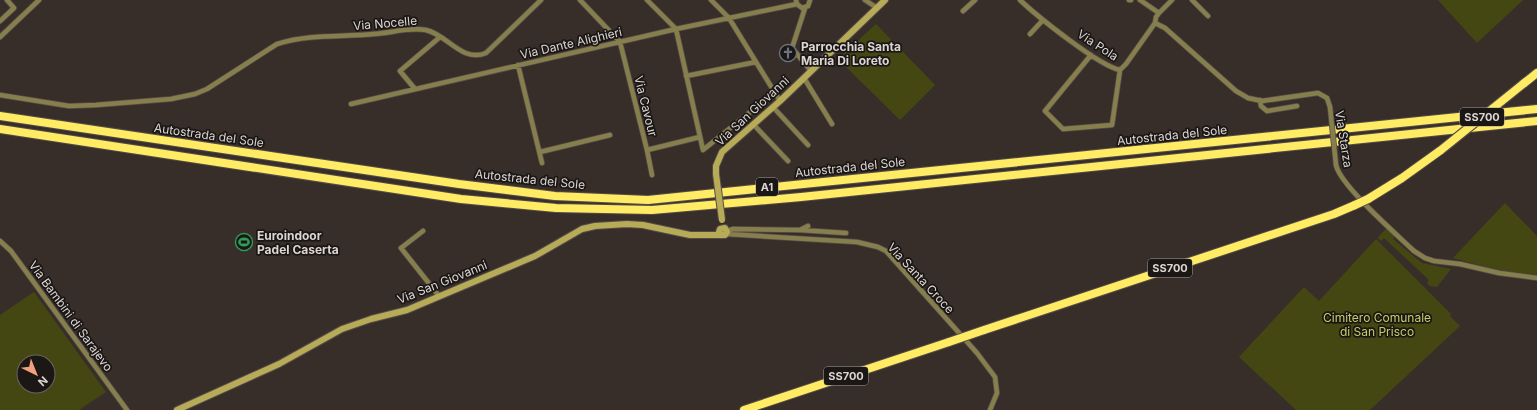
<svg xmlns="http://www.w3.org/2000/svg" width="1537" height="410" font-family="Inter,sans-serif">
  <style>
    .green { fill: #454713; fill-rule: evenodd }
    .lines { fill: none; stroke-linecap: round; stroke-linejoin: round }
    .street-casing { stroke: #554c48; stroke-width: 6 }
    .secondary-casing { stroke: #554c48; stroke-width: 8 }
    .highway-casing { stroke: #554c48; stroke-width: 10 }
    .street { stroke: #867f4d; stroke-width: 4.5 }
    .secondary { stroke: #b7ab58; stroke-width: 6 }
    .highway { stroke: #ffec64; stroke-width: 8 }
    .street-bridge-casing { stroke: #554c48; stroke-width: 6; stroke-linecap: butt }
    .secondary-bridge-casing { stroke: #554c48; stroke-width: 8; stroke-linecap: butt }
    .highway-bridge-casing { stroke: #554c48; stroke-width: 10; stroke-linecap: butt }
    .street-bridge { stroke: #867f4d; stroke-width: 4.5 }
    .secondary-bridge { stroke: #b7ab58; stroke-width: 6 }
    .highway-bridge { stroke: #ffec64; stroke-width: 8 }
    .labels { text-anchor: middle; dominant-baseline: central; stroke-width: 3.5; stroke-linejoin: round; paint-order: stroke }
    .shield { fill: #1b1715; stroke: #a19c9a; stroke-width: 1 }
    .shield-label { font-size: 11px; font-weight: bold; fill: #dbd5d3 }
    .street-label { font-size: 12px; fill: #dbd5d3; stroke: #1b1715 }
    .poi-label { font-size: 12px; font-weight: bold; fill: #dbd5d3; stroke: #1b1715; text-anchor: start }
    .park-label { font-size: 12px; fill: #c7cd67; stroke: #1b1715 }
  </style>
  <rect width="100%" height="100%" fill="#372e2a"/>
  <path class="green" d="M 1438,0 L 1523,0 L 1477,43 Z
    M 876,24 L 935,85 L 900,120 L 838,59 Z
    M 1505,203 L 1537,236 L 1537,275 L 1497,270 L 1453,258 Z
    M 1386,229 L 1395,235 L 1393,239 L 1422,263 L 1451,269 L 1437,287 L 1430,286 L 1427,283 L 1429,280 L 1384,238 L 1381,241 L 1378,238 L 1379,236 Z
    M 1376,239 L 1451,314 L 1450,316 L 1460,326 L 1370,410 L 1296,410 L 1239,357 L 1304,287 L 1319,301 Z
    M 34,292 L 106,392 L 79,410 L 0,410 L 0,315 ZM 24,362 L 48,362 L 48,386 L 24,386 Z"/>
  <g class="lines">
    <g class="street-casing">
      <path id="street" d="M 580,0 L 620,42 L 647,150 L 652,175
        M 647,0 L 676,29 L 703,150 L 775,92
        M 711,0 L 729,18 L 780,101
        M 796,0 L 797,4 L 802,8 L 808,6 L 810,0
        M 865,0 L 877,8
        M 1020,0 C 1037,16 1099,66 1120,70
        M 1129,0 L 1131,0
        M 1192,0 L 1208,16
        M 805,8 L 792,48 L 811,71
        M 963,11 L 975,0
        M 1159,13 L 1172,0
        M 0,21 L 14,8 L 7,0
        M 1155,23 L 1165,28 L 1236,91 L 1248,98 L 1262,101 L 1318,93 L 1327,98 L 1330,107
        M 1030,34 L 1043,20
        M 0,37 L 39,0
        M 1091,55 L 1045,111 L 1063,129 L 1112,125 L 1120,70
        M 518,65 L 542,163
        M 1120,70 L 1126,64 L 1155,23 L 1156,17 L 1159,13 L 1140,0
        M 686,76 L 756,62
        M 804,78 L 832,124
        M 415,89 L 400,71 L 440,37
        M 0,95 L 69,106 L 96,105 L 171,99 L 195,94 L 207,89 L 277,44 C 309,34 341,37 374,34 C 391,33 409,27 426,30 C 448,35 462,63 486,53 L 541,0
        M 1260,100 L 1261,106 L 1267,111 L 1297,106
        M 351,104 L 676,29 L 797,4
        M 773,107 L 808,145
        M 753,124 L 788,161
        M 647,150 L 700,137
        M 540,152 L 610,135
        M 1336,165 C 1340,185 1396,234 1414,251 L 1425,258 L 1434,261 L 1460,264 L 1499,273 L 1537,278
        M 800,230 L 846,233
        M 423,231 L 401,248 L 439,296
        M 727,231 L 733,229 L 800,230 L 808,226
        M 726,234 L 857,242 L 878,247 L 886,251 L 977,353 L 995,377 L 997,393 L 990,410
        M 0,241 L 11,251 L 127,410"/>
    </g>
    <g class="secondary-casing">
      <path id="secondary" d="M 716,174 L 716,166 L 722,152 L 780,101 L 885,0
        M 177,410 L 279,364 L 342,329 L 371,319 L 407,310 L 535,256 L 582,229 L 595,226 L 627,224 L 643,225 L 690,235 L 725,235 L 727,232 L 725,228 L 720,229 L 719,232 L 721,235"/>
    </g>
    <g class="highway-casing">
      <path id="highway" d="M 1523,84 L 1537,73
        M 0,116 L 459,184 L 555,196 L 648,200 L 1537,109
        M 0,129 L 461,199 L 556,208 L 652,210 L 801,197 L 1537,121
        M 1368,199 L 1402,178 L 1441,150
        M 984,330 L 1334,214 L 1355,205
        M 744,410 L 949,342"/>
    </g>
    <use href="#street" class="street"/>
    <use href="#secondary" class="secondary"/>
    <use href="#highway" class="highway"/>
    <g class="street-bridge-casing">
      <path id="street-bridge" d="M 1330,107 L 1336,165"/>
    </g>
    <g class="secondary-bridge-casing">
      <path id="secondary-bridge" d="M 716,174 L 722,220"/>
    </g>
    <g class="highway-bridge-casing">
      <path id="highway-bridge" d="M 1441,150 L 1523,84
        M 1355,205 L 1368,199
        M 949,342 L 984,330"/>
    </g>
    <use href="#street-bridge" class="street-bridge"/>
    <use href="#secondary-bridge" class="secondary-bridge"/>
    <use href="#highway-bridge" class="highway-bridge"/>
  </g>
  <defs>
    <g id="church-ring" transform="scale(0.9)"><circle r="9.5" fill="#1b1715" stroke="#6b7280" stroke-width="1.5"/><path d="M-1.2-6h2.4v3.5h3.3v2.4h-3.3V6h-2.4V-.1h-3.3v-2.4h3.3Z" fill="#6b7280"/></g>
    <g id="stadium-ring" transform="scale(0.9)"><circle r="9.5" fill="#1b1715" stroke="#2e9e5b" stroke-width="1.5"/><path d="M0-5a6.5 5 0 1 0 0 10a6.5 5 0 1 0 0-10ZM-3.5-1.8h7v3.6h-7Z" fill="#2e9e5b"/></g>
  </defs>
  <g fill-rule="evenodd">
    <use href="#church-ring" x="788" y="53"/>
    <use href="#stadium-ring" x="244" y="242"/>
  </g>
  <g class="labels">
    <g class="shield">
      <rect x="1460" y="108" width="44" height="18" rx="3"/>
      <rect x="756" y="178" width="22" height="18" rx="3"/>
      <rect x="1148" y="259" width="44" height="18" rx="3"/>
      <rect x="824" y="367" width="44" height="18" rx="3"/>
    </g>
    <g class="shield-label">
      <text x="1482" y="117">SS700</text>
      <text x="767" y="187">A1</text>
      <text x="1170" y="268">SS700</text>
      <text x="846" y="376">SS700</text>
    </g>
    <g class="street-label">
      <text transform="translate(385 23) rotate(-5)">Via Nocelle</text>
      <text transform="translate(571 43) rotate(-13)">Via Dante Alighieri</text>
      <text transform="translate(1098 45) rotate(33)">Via Pola</text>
      <text transform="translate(646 106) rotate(76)">Via Cavour</text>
      <text transform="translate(752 111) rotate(-43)">Via San Giovanni</text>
      <text transform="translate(209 135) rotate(8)">Autostrada del Sole</text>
      <text transform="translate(1172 135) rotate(-6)">Autostrada del Sole</text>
      <text transform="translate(1344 139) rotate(81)">Via Starza</text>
      <text transform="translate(850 167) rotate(-6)">Autostrada del Sole</text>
      <text transform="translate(530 179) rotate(6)">Autostrada del Sole</text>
      <text transform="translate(921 278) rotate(47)">Via Santa Croce</text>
      <text transform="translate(442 282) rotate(-22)">Via San Giovanni</text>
      <text transform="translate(71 316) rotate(54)">Via Bambini di Sarajevo</text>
    </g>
    <g class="poi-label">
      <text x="801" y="46">Parrocchia Santa<tspan x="801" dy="14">Maria Di Loreto</tspan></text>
      <text x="257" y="235">Euroindoor<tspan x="257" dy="14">Padel Caserta</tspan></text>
    </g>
    <g class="park-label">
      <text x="1377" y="317">Cimitero Comunale<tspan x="1377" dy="14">di San Prisco</tspan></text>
    </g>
  </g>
  <g transform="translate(36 374) rotate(137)"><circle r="19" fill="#1b1715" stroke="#686361"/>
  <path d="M0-3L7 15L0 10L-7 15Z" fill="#f1a17d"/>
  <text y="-6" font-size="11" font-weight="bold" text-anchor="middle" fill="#dbd5d3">N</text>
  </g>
</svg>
